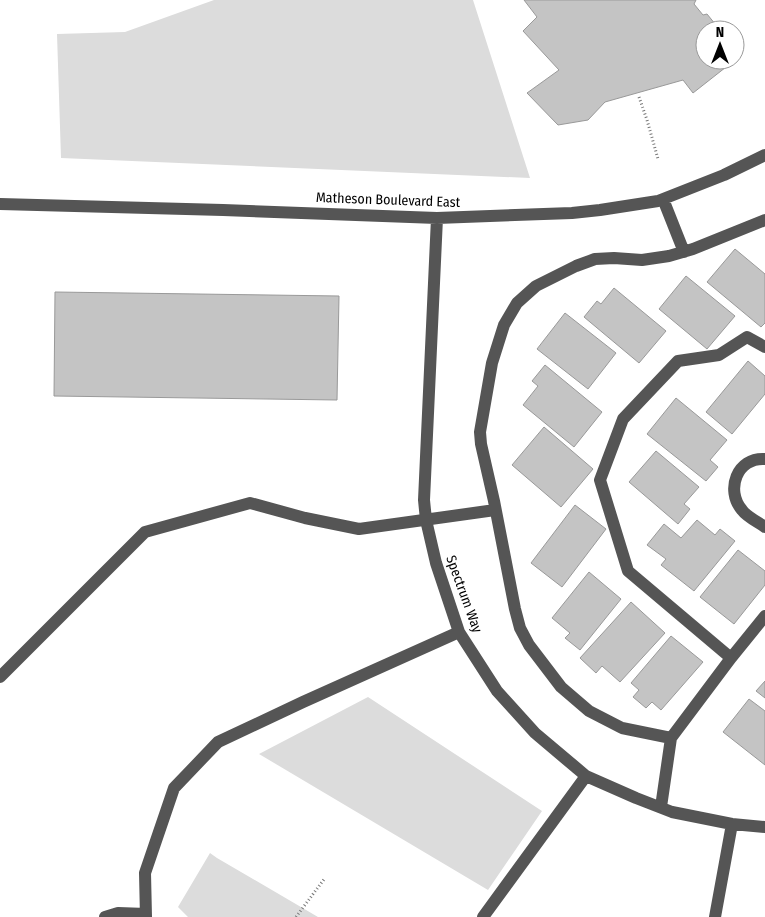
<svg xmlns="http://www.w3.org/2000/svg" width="765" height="917" font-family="'Fira Sans Condensed',sans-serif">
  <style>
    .green { fill: #dcdcdc }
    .building { fill: #c4c4c4; stroke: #999 }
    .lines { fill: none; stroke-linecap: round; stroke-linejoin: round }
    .path { stroke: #777; stroke-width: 3; stroke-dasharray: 1 2.5; stroke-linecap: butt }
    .minor { stroke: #555; stroke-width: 12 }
    .labels { text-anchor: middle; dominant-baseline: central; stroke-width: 4; stroke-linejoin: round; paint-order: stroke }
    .street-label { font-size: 14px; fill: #000; stroke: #fff }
  </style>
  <rect width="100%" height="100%" fill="#fff"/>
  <path class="green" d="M 214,0 L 473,0 L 530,178 L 61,158 L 57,34 L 125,32 Z
    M 368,697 L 542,811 L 488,890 L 259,754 Z
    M 210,853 L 217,858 L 318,917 L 188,917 L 178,907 Z"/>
  <path class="building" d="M 524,0 L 696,0 L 694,4 L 703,15 L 707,14 L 720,30 L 705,30 L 705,60 L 735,60 L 693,93 L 683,80 L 605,102 L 588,120 L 558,125 L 527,93 L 559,70 L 523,31 L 537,17 Z
    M 735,249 L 765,274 L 765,323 L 761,327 L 707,282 Z
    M 686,276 L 735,316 L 707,349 L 659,309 Z
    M 614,288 L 666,331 L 639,363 L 584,317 L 597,301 L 601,304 Z
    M 55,292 L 339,296 L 337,400 L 54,396 Z
    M 565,313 L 616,353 L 588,389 L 537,349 Z
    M 748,361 L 765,376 L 765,394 L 732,434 L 706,412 Z
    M 545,365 L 602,412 L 574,447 L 523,405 L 538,386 L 532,381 Z
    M 676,398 L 727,440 L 710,460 L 718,467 L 706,481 L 647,434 Z
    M 544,427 L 593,469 L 561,507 L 512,465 Z
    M 656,451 L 699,487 L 684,504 L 690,509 L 678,524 L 629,482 Z
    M 575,505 L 606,529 L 562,587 L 531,563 Z
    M 697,520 L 715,535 L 720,529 L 735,541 L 694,591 L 661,565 L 666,559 L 647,545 L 664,524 L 681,538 Z
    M 738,550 L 765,571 L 765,585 L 734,624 L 700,597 Z
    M 589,572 L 621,599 L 580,650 L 565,638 L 570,633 L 552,618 Z
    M 631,602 L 665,633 L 620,682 L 602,666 L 596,673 L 580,658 Z
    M 671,636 L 703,662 L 661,710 L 652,702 L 646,708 L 633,697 L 639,690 L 631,683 Z
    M 765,681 L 765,698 L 756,691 Z
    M 749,699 L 765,711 L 765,765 L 723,732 Z"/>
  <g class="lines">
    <path class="path" d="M 639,97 L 647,120 L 658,159
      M 296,917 L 325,878"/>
    <path class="minor" d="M 663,199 L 684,252
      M 0,204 L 223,210 L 437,218 L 572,213 L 600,210 L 658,201 L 724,175 L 765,155
      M 437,218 L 424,500 L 426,520 L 436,563 L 459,632 L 497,691 L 535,733 L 586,776 L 636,798 L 672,812 L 732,824 L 765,827
      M 765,459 C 737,457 725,490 742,510 C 747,517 758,522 765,527
      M 731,658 L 628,571 L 600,480 L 623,419 L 678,361 L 719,355 L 747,337 L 765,347
      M 0,677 L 145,532 L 250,503 L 305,518 L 359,529 L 495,510
      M 671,738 L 622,728 L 589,711 L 561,687 L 529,645 L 520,628 L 515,609 L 494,501 L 481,444 L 480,432 L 492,363 L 504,325 L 517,303 L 536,286 L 576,266 L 595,259 L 614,258 L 642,260 L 669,256 L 693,249 L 765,220
      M 661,807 L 671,738 L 731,658 L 765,616
      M 105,917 L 118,913 L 146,914
      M 146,917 L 145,873 L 174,788 L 218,742 L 303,702 L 459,632
      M 483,917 L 586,776
      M 715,917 L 732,824"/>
  </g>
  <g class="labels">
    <g class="street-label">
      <text transform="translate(388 200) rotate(2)">Matheson Boulevard East</text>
      <text transform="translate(464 594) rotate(70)">Spectrum Way</text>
    </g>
  </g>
  <g transform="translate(720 45)"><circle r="24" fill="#ffffff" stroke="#999999"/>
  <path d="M0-4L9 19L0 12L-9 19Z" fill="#000000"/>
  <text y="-8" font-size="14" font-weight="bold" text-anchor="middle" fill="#000000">N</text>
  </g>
</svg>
